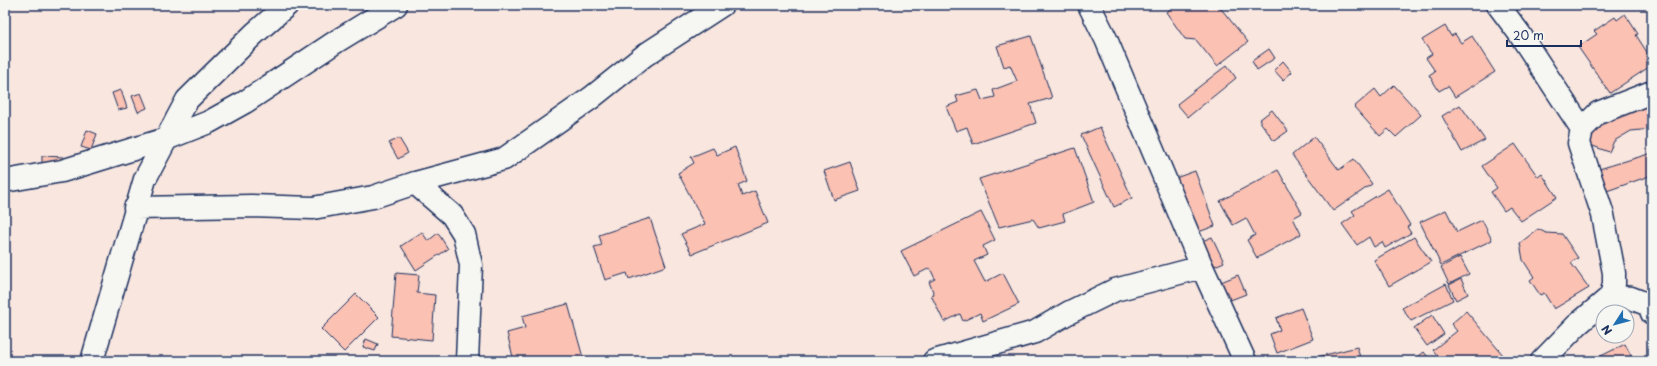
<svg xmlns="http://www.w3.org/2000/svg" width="1657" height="366" font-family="'Playpen Sans',sans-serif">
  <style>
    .building { fill: #fbc1b3; stroke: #1b2f5e }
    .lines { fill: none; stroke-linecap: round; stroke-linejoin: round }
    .street-casing { stroke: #1b2f5e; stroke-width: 25 }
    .secondary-casing { stroke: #1b2f5e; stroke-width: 25 }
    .street { stroke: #f6f6f2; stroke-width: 22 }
    .secondary { stroke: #f6f6f2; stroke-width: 22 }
  </style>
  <rect width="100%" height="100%" fill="#f8e6df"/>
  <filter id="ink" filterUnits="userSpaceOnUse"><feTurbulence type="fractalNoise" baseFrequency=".025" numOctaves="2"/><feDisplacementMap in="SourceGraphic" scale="8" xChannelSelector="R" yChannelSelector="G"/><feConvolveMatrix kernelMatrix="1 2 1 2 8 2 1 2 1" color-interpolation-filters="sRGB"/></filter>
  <g filter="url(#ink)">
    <path class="building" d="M 1176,5 L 1218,5 L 1248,42 L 1217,66 L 1196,40 L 1185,39 L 1166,12 Z
      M 1625,14 L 1638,34 L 1636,35 L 1652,60 L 1652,65 L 1610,93 L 1578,47 L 1597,34 L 1594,31 L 1615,17 L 1617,20 Z
      M 1445,26 L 1451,36 L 1455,34 L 1461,43 L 1472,36 L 1495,72 L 1455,97 L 1448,86 L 1439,91 L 1429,75 L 1435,71 L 1426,58 L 1432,54 L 1422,40 Z
      M 1031,36 L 1052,98 L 1030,104 L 1036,123 L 973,144 L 967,127 L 956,131 L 946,107 L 958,102 L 956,96 L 978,90 L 982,100 L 995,97 L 993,90 L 1017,81 L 1010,65 L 1004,67 L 997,46 Z
      M 1269,49 L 1275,58 L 1257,70 L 1252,61 Z
      M 1283,61 L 1292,72 L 1283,80 L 1274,70 Z
      M 1227,65 L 1236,78 L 1188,117 L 1177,104 Z
      M 1394,85 L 1421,115 L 1396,137 L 1388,129 L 1380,136 L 1354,107 L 1375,89 L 1381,97 Z
      M 121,90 L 127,108 L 118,110 L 112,93 Z
      M 141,93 L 147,108 L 138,112 L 132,96 Z
      M 1652,101 L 1652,129 L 1631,131 L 1614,141 L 1609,152 L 1590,145 L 1591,129 L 1604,117 Z
      M 1460,105 L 1485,140 L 1462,152 L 1442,116 Z
      M 1272,110 L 1288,131 L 1274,141 L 1259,120 Z
      M 1100,127 L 1132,198 L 1114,207 L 1081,135 Z
      M 87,130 L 97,134 L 91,150 L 81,147 Z
      M 1314,137 L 1339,170 L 1354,159 L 1372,184 L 1333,211 L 1292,155 Z
      M 399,138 L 408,153 L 398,159 L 389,143 Z
      M 1515,144 L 1538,177 L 1542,174 L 1557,197 L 1521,221 L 1510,207 L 1504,211 L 1491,192 L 1497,188 L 1482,166 Z
      M 735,147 L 747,181 L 738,185 L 742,196 L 755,191 L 768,223 L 692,254 L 681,234 L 705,224 L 678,173 L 694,163 L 691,157 L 713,148 L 717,155 Z
      M 1075,148 L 1094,202 L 1063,214 L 1065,221 L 1039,228 L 1033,219 L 999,227 L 979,179 Z
      M 1652,153 L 1652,175 L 1604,192 L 1596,170 Z
      M 42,156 L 64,157 L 64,169 L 42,169 Z
      M 850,162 L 860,191 L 834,200 L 824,171 Z
      M 1278,170 L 1302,213 L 1293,218 L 1301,234 L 1257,258 L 1247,240 L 1255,235 L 1246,218 L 1233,225 L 1220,201 Z
      M 1195,171 L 1215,226 L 1190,235 L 1170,180 Z
      M 1388,189 L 1410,225 L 1407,227 L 1411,233 L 1385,248 L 1382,242 L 1374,247 L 1369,237 L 1357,245 L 1342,224 L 1355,215 L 1352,211 Z
      M 1446,210 L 1457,232 L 1482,220 L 1492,240 L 1441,265 L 1420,222 Z
      M 981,212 L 995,240 L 983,246 L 987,255 L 974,261 L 985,282 L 1003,273 L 1019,304 L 983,321 L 980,313 L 963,321 L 960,314 L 944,322 L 931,295 L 934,294 L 929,282 L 935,279 L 930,268 L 914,276 L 901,251 Z
      M 650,218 L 666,266 L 629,279 L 627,273 L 605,280 L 594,247 L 602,245 L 599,235 Z
      M 1538,229 L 1546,233 L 1562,234 L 1578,258 L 1571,263 L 1589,288 L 1554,309 L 1544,293 L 1540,295 L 1530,280 L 1534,277 L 1523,260 L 1520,243 Z
      M 422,232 L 428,241 L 438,233 L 448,249 L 416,270 L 401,246 Z
      M 1212,237 L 1224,262 L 1215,266 L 1202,241 Z
      M 1414,237 L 1431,262 L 1389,286 L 1374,260 Z
      M 1460,257 L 1469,274 L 1449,284 L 1441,267 Z
      M 396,273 L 419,275 L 417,293 L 435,295 L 432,340 L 391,336 Z
      M 1238,275 L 1246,294 L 1228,301 L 1221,282 Z
      M 1461,279 L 1468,294 L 1456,300 L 1449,285 Z
      M 1446,284 L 1453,300 L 1411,321 L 1402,308 Z
      M 356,294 L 379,317 L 344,352 L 321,329 Z
      M 568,304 L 584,361 L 514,361 L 507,333 L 525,328 L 522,316 Z
      M 1301,308 L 1313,339 L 1277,353 L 1270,334 L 1280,330 L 1276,318 Z
      M 1466,311 L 1503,355 L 1496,361 L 1442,361 L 1433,350 L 1457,331 L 1451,324 Z
      M 1432,315 L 1444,334 L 1427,346 L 1414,328 Z
      M 366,339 L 378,344 L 375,351 L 363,347 Z
      M 1625,344 L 1634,361 L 1591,361 Z
      M 1357,347 L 1361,361 L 1318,361 L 1317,357 Z
      M 1424,352 L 1431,361 L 1413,361 Z"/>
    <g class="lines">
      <g class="street-casing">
        <path id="street" d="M 1089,5 L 1106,39 L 1202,267 L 1245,361
          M 1498,5 L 1519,33 L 1582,129
          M 415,183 L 452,215 L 464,234 L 471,265 L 467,361
          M 135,208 L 251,206 L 313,208 L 373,197 L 415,183 L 504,159 L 591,98 L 645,55 L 722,5
          M 1611,296 L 1631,298 L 1649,305 L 1652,313
          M 92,361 L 145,179 L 187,100 L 254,34 L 287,5
          M 934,361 L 1035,332 L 1068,313 L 1115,290 L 1202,267
          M 1542,361 L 1577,325 L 1611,296 L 1614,284 L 1614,273 L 1603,215 L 1579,143 L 1582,129 L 1598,113 L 1652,92"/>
      </g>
      <g class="secondary-casing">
        <path id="secondary" d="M 5,181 L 62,171 L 166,139 L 209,122 L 245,102 L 337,41 L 396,5"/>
      </g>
      <use href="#street" class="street"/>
      <use href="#secondary" class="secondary"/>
    </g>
  </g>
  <rect width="1657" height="366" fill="none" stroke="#f6f6f2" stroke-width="20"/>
  <rect x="10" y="10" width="1637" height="346" fill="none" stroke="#1b2f5e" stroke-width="1.5" filter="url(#ink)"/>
  <g transform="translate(1615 324) rotate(234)"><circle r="19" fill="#f6f6f2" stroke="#9ea6b7"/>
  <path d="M0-3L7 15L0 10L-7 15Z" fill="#1f6fb2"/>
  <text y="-6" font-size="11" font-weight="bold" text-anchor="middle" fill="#1b2f5e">N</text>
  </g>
  <path d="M1507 40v6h74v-6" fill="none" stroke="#1b2f5e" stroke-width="2"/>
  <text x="1513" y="40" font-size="12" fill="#1b2f5e" stroke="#f6f6f2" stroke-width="3" paint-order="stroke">20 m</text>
</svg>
